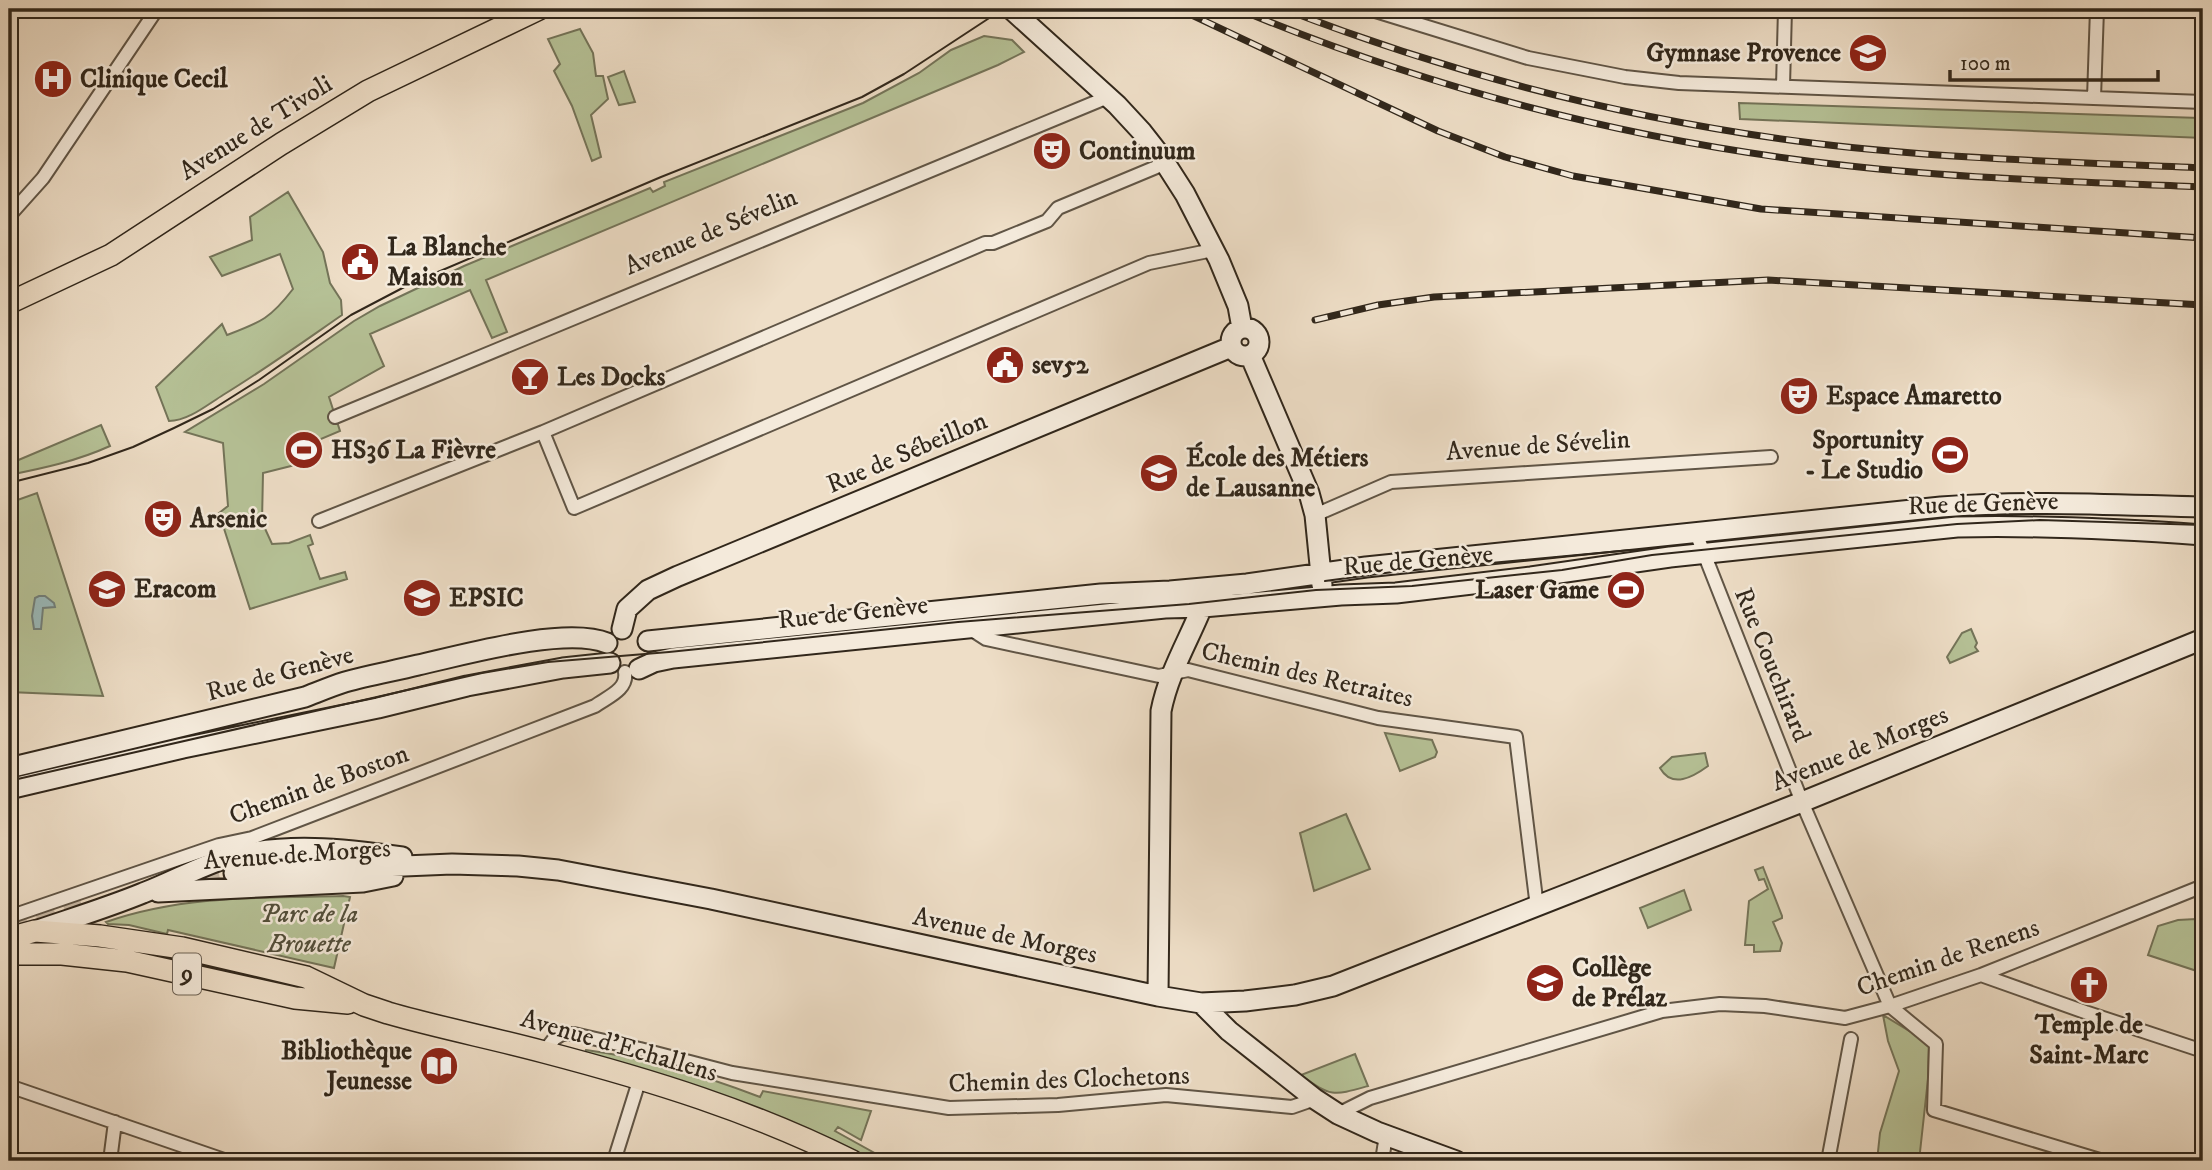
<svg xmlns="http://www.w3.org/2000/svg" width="2212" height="1170" font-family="'IM FELL DW Pica',serif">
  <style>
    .green { fill: #b6c297; stroke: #747459; stroke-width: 2 }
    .water { fill: #9bbbbc; stroke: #71807c; stroke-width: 2 }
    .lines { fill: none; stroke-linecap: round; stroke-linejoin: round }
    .secondary-tunnel { stroke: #c8b9a5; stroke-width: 19; stroke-dasharray: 19 10; stroke-linecap: butt }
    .primary-tunnel { stroke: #c8b9a5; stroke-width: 21; stroke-dasharray: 21 10; stroke-linecap: butt }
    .street-casing { stroke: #605546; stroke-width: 16 }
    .secondary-casing { stroke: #31271b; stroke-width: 23 }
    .primary-casing { stroke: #31271b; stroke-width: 24 }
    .street { stroke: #f4eadb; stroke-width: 12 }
    .secondary { stroke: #f4eadb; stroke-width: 19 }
    .primary { stroke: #eedec7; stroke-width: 21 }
    .tram { stroke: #31271b; stroke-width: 2 }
    .rail-casing { stroke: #31271b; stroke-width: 7 }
    .rail { stroke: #f4eadb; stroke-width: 4.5; stroke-dasharray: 13; stroke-linecap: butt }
    .labels { text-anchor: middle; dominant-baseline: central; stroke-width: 5; stroke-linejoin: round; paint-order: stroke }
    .shield { fill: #f4eadb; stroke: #6c6255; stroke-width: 2 }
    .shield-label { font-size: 24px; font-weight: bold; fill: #31271b }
    .poi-label { font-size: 26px; font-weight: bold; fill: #31271b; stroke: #f4eadb; text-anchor: start }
    .street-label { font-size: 26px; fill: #31271b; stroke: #f4eadb }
    .park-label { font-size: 26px; font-style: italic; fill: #524e3a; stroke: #f4eadb }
  </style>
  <rect width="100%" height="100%" fill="#eedec7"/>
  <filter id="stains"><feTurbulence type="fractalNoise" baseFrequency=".00286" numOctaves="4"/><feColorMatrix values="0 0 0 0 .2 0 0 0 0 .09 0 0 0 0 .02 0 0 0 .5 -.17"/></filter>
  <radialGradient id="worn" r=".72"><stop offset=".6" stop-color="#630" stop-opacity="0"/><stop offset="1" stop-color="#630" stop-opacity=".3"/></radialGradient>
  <path class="green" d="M 580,29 L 593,53 L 596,76 L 603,76 L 608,99 L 591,115 L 601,157 L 592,161 L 572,106 L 554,71 L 560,64 L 548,39 Z
    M 984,36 L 1012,40 L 1024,52 L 998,65 L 486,280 L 507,332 L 492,338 L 470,290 L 370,334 L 384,366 L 329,397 L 340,431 L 290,452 L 295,465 L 263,473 L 262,522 L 272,544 L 289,543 L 310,535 L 313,544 L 308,546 L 320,579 L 345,572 L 347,579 L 250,609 L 219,513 L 228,506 L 223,443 L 185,432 L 264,384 L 354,321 L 380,306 L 464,266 L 650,188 L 653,192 L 665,186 L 664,182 L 863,103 L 919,73 L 951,50 Z
    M 624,71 L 635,102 L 619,105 L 608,77 Z
    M 1739,103 L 2200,118 L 2203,113 L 2203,138 L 1740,119 Z
    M 288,192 L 323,252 L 330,283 L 341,300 L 342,315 C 303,342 264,370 223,395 C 207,405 188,421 169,421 L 156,387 L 222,324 L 227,335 C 261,322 270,319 293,289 L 280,254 L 222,276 L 210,257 L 252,240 L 250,217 Z
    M 101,425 L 110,446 C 77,461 44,468 9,475 L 9,464 Z
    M 37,493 L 103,696 L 9,692 L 9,503 Z
    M 1971,629 L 1977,643 L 1975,647 L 1978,651 L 1950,663 L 1947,657 L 1962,633 Z
    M 1385,733 L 1432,740 L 1437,752 L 1435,757 L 1400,771 Z
    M 1705,753 L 1708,766 C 1693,777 1672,789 1660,768 L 1672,757 Z
    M 1346,814 L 1370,869 L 1314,891 L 1300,833 Z
    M 1763,867 L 1782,916 L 1782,918 L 1773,922 L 1782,943 L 1780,951 L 1754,952 L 1754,945 L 1745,945 L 1749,901 L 1768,889 L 1764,879 L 1759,880 L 1755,870 Z
    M 1684,890 L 1691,910 L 1648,928 L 1640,908 Z
    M 343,896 L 350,897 L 334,968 L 168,930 L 167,934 L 129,925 L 108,924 L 106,922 C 184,895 261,898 343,896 Z
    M 2196,919 L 2203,923 L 2203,973 L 2148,955 L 2158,926 L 2178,920 Z
    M 1883,1015 L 1929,1043 L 1928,1079 L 1919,1161 L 1877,1161 L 1880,1133 L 1899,1071 L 1888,1041 Z
    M 586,1050 C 646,1058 703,1075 760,1097 L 763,1091 L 871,1111 L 861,1140 L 838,1127 L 835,1131 L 889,1161 L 876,1161 C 781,1116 688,1079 585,1054 Z
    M 1355,1054 L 1368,1086 C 1333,1096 1331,1097 1301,1075 Z"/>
  <path class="water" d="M 39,596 L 45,596 L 54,603 L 55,607 L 43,608 L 41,629 L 34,629 L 32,616 L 35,598 Z"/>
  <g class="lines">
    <path class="secondary-tunnel" d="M 172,884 L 234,873
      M 9,927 L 82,906"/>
    <path class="primary-tunnel" d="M 9,941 L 73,943"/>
    <g class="street-casing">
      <path id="street" d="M 1369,9 L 1528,58 L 1625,77 L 1679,83 L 2203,102
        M 1783,86 L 1785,9
        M 2094,98 L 2097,9
        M 9,216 L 43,178 L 157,9
        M 335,417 L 1108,97
        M 543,432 L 574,508 L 1149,263 L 1213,250
        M 1315,515 L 1391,482 L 1771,457
        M 319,521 L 543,432 L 985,243 L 993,243 L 1047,221 L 1058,208 L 1166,163
        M 1696,533 L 1802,802 L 1890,1006 L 1936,1044 L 1934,1110 L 2103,1161
        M 969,628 L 986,639 L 1159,676 L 1188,670 L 1378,718 L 1516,737 L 1537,907
        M 9,917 L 219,845 L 252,838 L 595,706 C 607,697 628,690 625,672
        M 1981,975 L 2085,1012 L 2203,1051
        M 544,1052 L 554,1039 L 562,1034 L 574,1034 L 640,1049 L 732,1073 L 949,1108 L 1058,1105 L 1166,1095 L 1292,1107 L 1315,1099
        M 9,1086 L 227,1161
        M 1338,1114 L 1370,1098 L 1662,1011 L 1720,1004 L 1765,1006 L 1845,1018 L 1890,1006 L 1981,975 L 2203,886
        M 110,1161 L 115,1122
        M 614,1161 L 640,1078
        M 1382,1161 L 1386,1135
        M 1514,1161 L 1533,1161
        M 1828,1161 L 1851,1039"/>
    </g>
    <g class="secondary-casing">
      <path id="secondary" d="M 1011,9 L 1117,105 L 1142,132 L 1160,155 L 1185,194 L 1219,260 L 1238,306 L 1242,328
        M1231 342a14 14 0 1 1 28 0a14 14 0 1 1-28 0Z
        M 1250,355 L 1309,493 L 1315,515 L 1322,585
        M 622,629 L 627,609 L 648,590 L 678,576 L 1231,347
        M 648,641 L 1101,594 L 1170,591 L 1247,584 L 1366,567 L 1941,507 C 2028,500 2116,505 2203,507
        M 639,669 L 654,662 L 673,658 L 1165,608 L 1203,607 L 1341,595 L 1396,593 L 1531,577 L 1670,557 L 1957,527 C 2041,525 2120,529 2203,535
        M 9,768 L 305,697 C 318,692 332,686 345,682 C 369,675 394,671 418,665 C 463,655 565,626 607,643
        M 9,789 L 183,748 L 378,708 L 467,686 L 563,668 L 610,663
        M 234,873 L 452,864 L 518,866 L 558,870 L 711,899 L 1158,996 L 1201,1003 L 1245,1001 L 1295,995 L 1333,986 L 1802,802 L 2203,639
        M 158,892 L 363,882 L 393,876
        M 38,930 C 73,918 109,907 143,893 C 172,882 198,867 227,858 C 283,842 346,849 402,857
        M 1158,996 L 1161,711 C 1169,670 1192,635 1206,597
        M 1201,1003 L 1229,1031 L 1315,1099 L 1338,1114 L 1377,1132 L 1456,1161"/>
    </g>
    <g class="primary-casing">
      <path id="primary" d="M 9,303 L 111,255 L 281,144 L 368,91 L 539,9
        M 9,938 L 35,931 L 100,936 L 182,948 L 306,977 L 364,1005 L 388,1013 C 440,1028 492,1038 544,1052 C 651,1080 752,1111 852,1161
        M 9,954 L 62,954 L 127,961 L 295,998 L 348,1003"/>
    </g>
    <use href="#street" class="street"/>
    <use href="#secondary" class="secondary"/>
    <use href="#primary" class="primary"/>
    <path class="tram" d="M 9,483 L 88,463 L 133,447 L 174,428 L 213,409 L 259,380 L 351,315 L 412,283 L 661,177 L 862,97 L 904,74 L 1003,9
      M 1325,581 L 1393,572 L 1631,550
      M 9,781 L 482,673 L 548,662 L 669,652 L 958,622 L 1189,604 L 1316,590 L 1412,586 L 1562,570 L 1652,555 L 1957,524 L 2040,520 L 2203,525"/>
    <g class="rail-casing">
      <path id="rail" d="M 1179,9 L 1438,131 L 1505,157 L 1573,176 L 1761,209 L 2203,238
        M 1238,9 C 1434,91 1639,143 1850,166 C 1967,179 2086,182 2203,187
        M 1284,9 C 1454,75 1631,120 1812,143 C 1942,159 2073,162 2203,168
        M 1315,320 L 1378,305 L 1434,297 L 1768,280 L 2203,305"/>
    </g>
    <use href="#rail" class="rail"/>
  </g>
  <defs>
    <g id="university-disc" transform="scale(2.0125)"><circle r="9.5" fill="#8f2418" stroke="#f4eadb"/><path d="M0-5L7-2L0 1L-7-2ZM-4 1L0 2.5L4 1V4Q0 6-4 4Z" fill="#fff"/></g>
    <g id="hospital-disc" transform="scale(2.0125)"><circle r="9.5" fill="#8f2418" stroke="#f4eadb"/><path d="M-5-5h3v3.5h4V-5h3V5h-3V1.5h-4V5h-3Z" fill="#fff"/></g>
    <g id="theatre-disc" transform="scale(2.0125)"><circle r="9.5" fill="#8f2418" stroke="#f4eadb"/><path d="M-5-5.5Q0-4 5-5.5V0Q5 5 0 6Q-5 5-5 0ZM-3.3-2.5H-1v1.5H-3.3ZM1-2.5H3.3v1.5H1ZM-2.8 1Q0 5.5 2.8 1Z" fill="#fff"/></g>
    <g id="civic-disc" transform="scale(2.0125)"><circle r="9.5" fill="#8f2418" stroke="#f4eadb"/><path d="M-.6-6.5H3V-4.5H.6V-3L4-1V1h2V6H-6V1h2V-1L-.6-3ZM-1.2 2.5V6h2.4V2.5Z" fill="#fff"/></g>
    <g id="bar-disc" transform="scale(2.0125)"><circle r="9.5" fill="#8f2418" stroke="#f4eadb"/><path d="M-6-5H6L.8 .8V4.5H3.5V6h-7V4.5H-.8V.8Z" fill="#fff"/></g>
    <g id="stadium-disc" transform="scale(2.0125)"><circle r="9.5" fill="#8f2418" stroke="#f4eadb"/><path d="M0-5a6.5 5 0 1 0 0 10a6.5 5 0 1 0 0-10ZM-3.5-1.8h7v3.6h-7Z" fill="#fff"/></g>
    <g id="school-disc" transform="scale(2.0125)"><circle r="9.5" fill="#8f2418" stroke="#f4eadb"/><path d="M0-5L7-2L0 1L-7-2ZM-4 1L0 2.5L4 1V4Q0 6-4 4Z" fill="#fff"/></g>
    <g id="church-disc" transform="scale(2.0125)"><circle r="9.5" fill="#8f2418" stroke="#f4eadb"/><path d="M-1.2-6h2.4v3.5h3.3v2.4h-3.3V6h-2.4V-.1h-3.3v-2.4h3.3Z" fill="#fff"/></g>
    <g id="library-disc" transform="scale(2.0125)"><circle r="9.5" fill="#8f2418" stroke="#f4eadb"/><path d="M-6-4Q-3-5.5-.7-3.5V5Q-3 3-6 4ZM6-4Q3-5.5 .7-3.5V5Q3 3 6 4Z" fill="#fff"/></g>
  </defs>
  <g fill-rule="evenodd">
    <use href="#university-disc" x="1868" y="53"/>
    <use href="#hospital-disc" x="53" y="79"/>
    <use href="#theatre-disc" x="1052" y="151"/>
    <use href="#civic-disc" x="360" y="262"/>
    <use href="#civic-disc" x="1005" y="365"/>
    <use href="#bar-disc" x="530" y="377"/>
    <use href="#theatre-disc" x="1799" y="396"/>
    <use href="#stadium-disc" x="304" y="450"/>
    <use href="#stadium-disc" x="1950" y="455"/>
    <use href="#university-disc" x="1159" y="473"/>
    <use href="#theatre-disc" x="163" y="519"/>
    <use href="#university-disc" x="107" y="589"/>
    <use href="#stadium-disc" x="1626" y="590"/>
    <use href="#university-disc" x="422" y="598"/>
    <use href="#school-disc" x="1545" y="983"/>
    <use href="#church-disc" x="2089" y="985"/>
    <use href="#library-disc" x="439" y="1066"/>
  </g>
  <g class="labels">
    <rect class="shield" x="173" y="953.5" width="28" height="41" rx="5"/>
    <g class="shield-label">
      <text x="187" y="974">9</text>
    </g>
    <g class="poi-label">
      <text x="1841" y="53" text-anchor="end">Gymnase Provence</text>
      <text x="80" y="79">Clinique Cecil</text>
      <text x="1079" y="151">Continuum</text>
      <text x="387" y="247">La Blanche<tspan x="387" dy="30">Maison</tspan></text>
      <text x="1032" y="365">sev52</text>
      <text x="557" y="377">Les Docks</text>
      <text x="1826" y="396">Espace Amaretto</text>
      <text x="1923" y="440" text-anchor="end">Sportunity<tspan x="1923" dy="30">- Le Studio</tspan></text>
      <text x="331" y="450">HS36 La Fièvre</text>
      <text x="1186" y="458">École des Métiers<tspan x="1186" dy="30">de Lausanne</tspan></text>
      <text x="190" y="519">Arsenic</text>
      <text x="134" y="589">Eracom</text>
      <text x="1599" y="590" text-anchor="end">Laser Game</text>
      <text x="449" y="598">EPSIC</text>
      <text x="1572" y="968">Collège<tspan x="1572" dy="30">de Prélaz</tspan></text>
      <text x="2089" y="1025" text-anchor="middle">Temple de<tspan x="2089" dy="30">Saint-Marc</tspan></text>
      <text x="412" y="1051" text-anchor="end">Bibliothèque<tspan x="412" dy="30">Jeunesse</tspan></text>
    </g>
    <g class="street-label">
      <text transform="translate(256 128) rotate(-32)">Avenue de Tivoli</text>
      <text transform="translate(711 232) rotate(-23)">Avenue de Sévelin</text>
      <text transform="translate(1538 446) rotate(-4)">Avenue de Sévelin</text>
      <text transform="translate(907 453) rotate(-23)">Rue de Sébeillon</text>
      <text transform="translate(1983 504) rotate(-2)">Rue de Genève</text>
      <text transform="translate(1418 561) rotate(-5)">Rue de Genève</text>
      <text transform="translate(853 613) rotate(-6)">Rue de Genève</text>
      <text transform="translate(1772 665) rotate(68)">Rue Couchirard</text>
      <text transform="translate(280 674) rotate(-15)">Rue de Genève</text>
      <text transform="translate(1307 675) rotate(13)">Chemin des Retraites</text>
      <text transform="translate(1860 749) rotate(-22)">Avenue de Morges</text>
      <text transform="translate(319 785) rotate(-20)">Chemin de Boston</text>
      <text transform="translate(297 855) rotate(-4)">Avenue de Morges</text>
      <text transform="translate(1005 936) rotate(12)">Avenue de Morges</text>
      <text transform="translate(1948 958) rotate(-19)">Chemin de Renens</text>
      <text transform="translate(619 1046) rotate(16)">Avenue d'Echallens</text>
      <text transform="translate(1069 1080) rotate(-2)">Chemin des Clochetons</text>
    </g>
    <g class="park-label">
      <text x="309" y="914">Parc de la<tspan x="309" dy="30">Brouette</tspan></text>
    </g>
  </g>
  <rect width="2212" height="1170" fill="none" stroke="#eedec7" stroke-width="35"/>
  <rect x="10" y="10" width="2191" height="1149" fill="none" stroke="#31271b" stroke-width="3.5"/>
  <rect x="18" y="18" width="2177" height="1135" fill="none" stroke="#31271b" stroke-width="2"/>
  <path d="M1950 70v10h208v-10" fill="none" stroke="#31271b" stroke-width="3.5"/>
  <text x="1960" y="70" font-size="21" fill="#31271b" stroke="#f4eadb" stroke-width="5" paint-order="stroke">100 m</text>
  <rect width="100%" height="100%" filter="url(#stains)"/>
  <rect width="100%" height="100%" fill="url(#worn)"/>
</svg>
